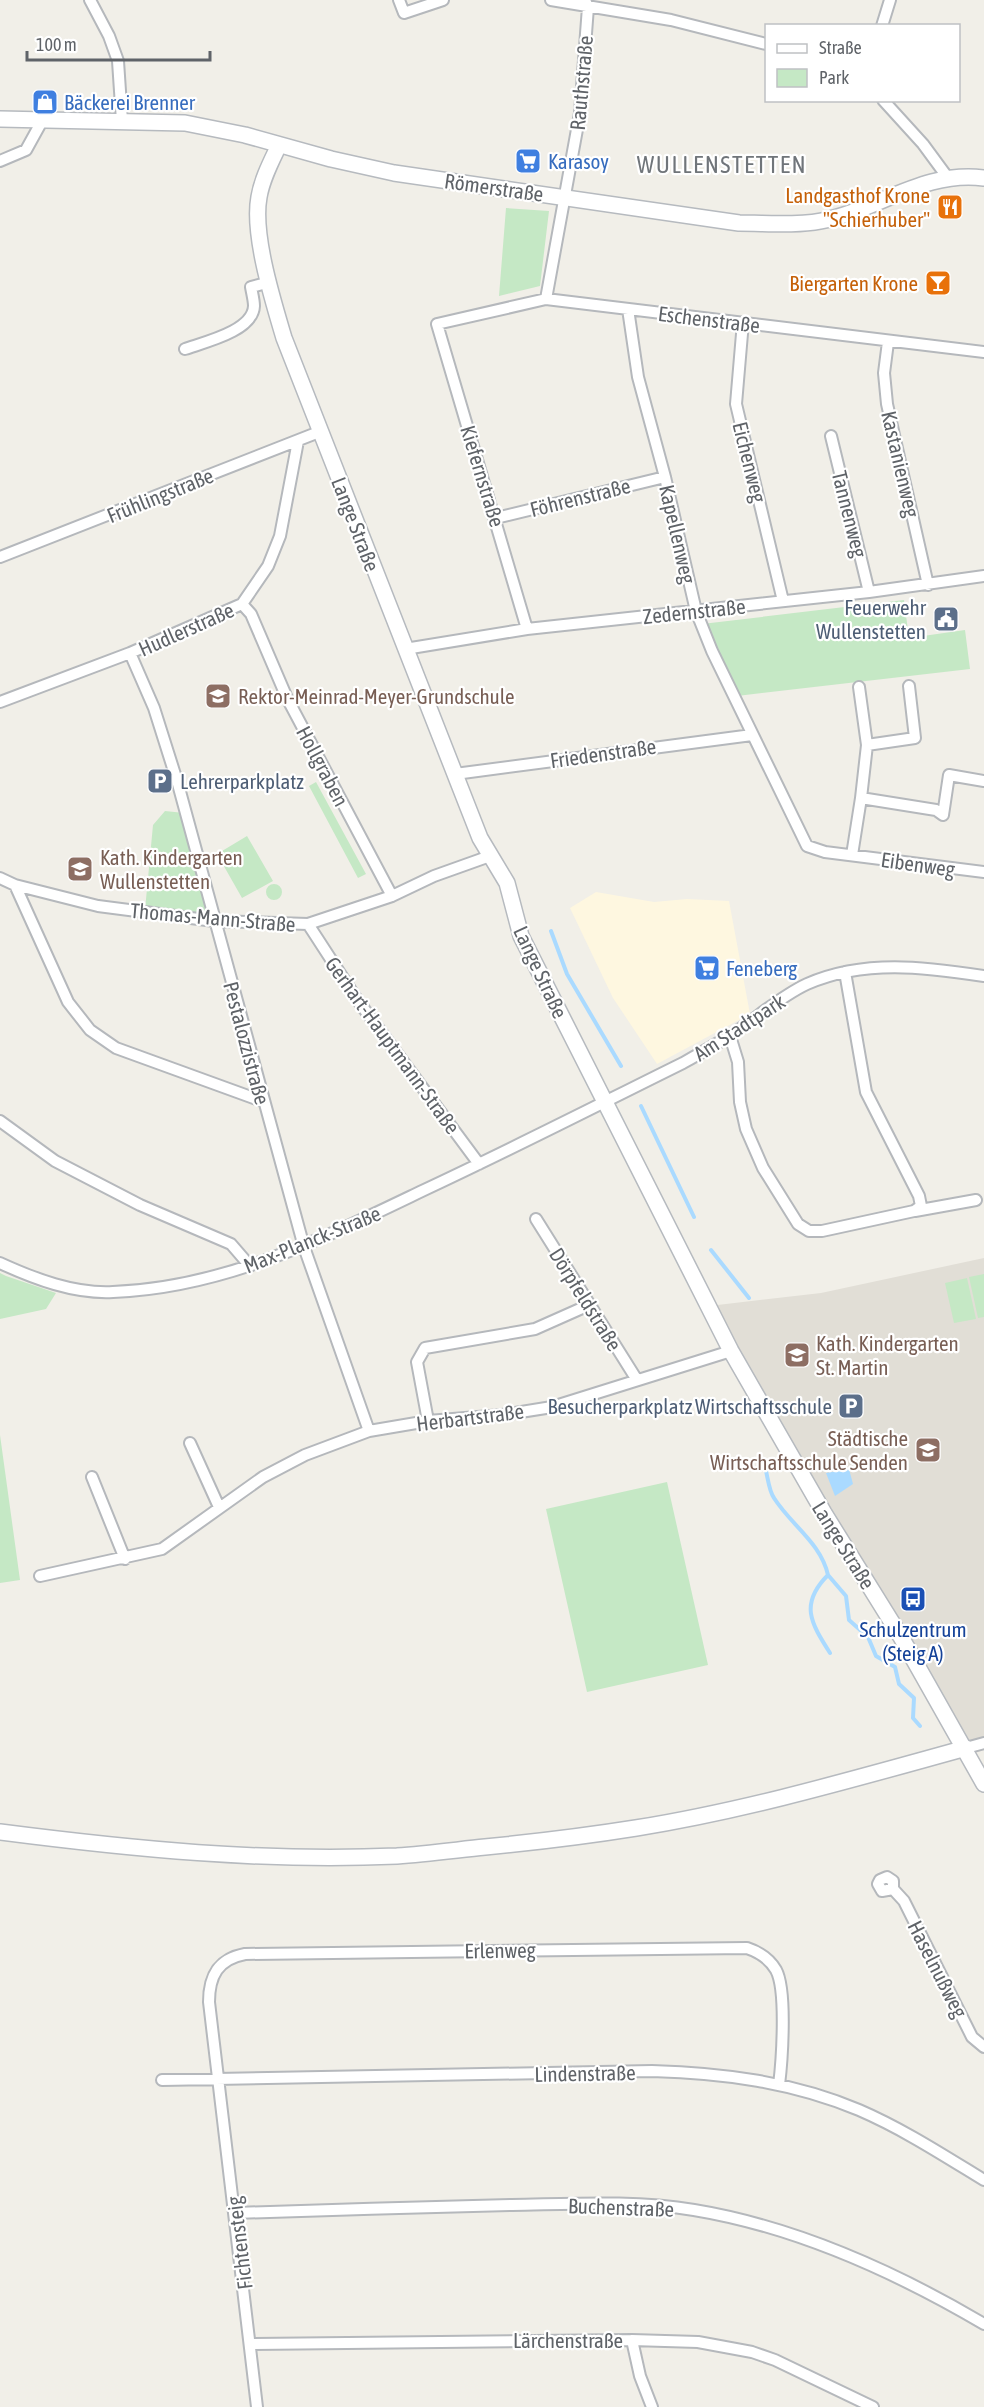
<svg xmlns="http://www.w3.org/2000/svg" width="984" height="2407" font-family="'Asap Condensed',sans-serif">
  <style>
    .commercial { fill: #fef7e0 }
    .education { fill: #e1ded6 }
    .green { fill: #c5e8c5 }
    .water { fill: #aadaff }
    .lines { fill: none; stroke-linecap: round; stroke-linejoin: round }
    .stream { stroke: #aadaff; stroke-width: 4 }
    .street-casing { stroke: #b5b8bc; stroke-width: 14 }
    .secondary-casing { stroke: #b6babf; stroke-width: 18 }
    .street { stroke: #fff; stroke-width: 10 }
    .secondary { stroke: #fff; stroke-width: 15 }
    .labels { text-anchor: middle; dominant-baseline: central; stroke-width: 4.5; stroke-linejoin: round; paint-order: stroke }
    .street-label { font-size: 21px; fill: #5f6368; stroke: #fff }
    .shop-label { font-size: 21px; fill: #366cbe; stroke: #fff; text-anchor: start }
    .food-label { font-size: 21px; fill: #c56008; stroke: #fff; text-anchor: end }
    .service-label { font-size: 21px; fill: #4e5e75; stroke: #fff; text-anchor: end }
    .education-label { font-size: 21px; fill: #785e54; stroke: #fff; text-anchor: start }
    .transit-label { font-size: 21px; fill: #164399; stroke: #fff }
    .quarter-label { font-size: 24px; letter-spacing: 1.5px; fill: #70757a; stroke: #fff }
  </style>
  <rect width="100%" height="100%" fill="#f1efe8"/>
  <path class="commercial" d="M 596,892 L 654,902 L 687,899 L 729,901 L 750,1014 L 657,1064 L 613,998 L 570,908 Z"/>
  <path class="education" d="M 984,1258 L 984,1743 L 967,1747 L 709,1306 L 821,1293 Z"/>
  <path class="green" d="M 506,208 L 549,211 L 540,286 L 499,296 Z
    M 904,600 L 909,638 L 965,630 L 970,669 L 737,696 L 702,624 Z
    M 316,782 L 366,874 L 358,878 L 309,786 Z
    M 165,811 L 184,813 L 212,919 L 145,910 L 153,825 Z
    M 247,836 L 273,881 L 242,898 L 217,854 Z
    M266 892a8 8 0 1 1 16 0a8 8 0 1 1-16 0Z
    M 0,1273 L 6,1276 L 56,1293 L 46,1309 L 0,1319 Z
    M 984,1274 L 984,1317 L 978,1318 L 969,1277 Z
    M 967,1278 L 976,1319 L 954,1323 L 945,1283 Z
    M 0,1435 L 20,1580 L 0,1583 Z
    M 667,1482 L 708,1665 L 587,1692 L 546,1509 Z"/>
  <path class="water" d="M 849,1469 L 853,1484 L 835,1496 L 826,1473 Z"/>
  <g class="lines">
    <path class="stream" d="M 551,931 L 567,974 L 621,1066
      M 641,1106 L 694,1217
      M 711,1250 L 749,1298
      M 766,1471 C 768,1479 769,1491 774,1498 C 791,1525 821,1543 828,1575 C 799,1604 811,1623 830,1653
      M 828,1575 L 846,1596 L 849,1620 L 868,1637 L 876,1656 L 895,1667 L 899,1684 L 914,1698 L 913,1718 L 920,1726"/>
    <g class="street-casing">
      <path id="street" d="M 90,0 L 109,36 L 118,61 L 122,121
        M 399,0 L 404,13 L 443,0
        M 551,0 L 671,20 L 766,44
        M 882,26 L 890,0
        M 883,100 L 923,144 L 948,178
        M 0,161 L 26,150 L 42,121
        M 546,299 L 580,113 L 588,7 L 585,0
        M 628,309 L 638,377 L 665,477 L 696,611 L 712,651 L 807,846 L 825,852 L 984,872
        M 743,322 L 736,404 L 783,601
        M 888,342 L 884,373 L 887,404 L 928,585
        M 185,349 C 205,342 253,331 254,306 C 254,300 252,293 251,287 L 270,282
        M 831,436 L 869,592
        M 496,518 L 665,477
        M 0,557 L 319,432
        M 242,604 L 251,614 L 287,698 L 392,896
        M 527,629 L 437,324 L 546,299 L 984,352
        M 405,649 L 527,629 L 869,592 L 984,576
        M 130,653 L 154,708 L 178,784 L 304,1247 L 369,1431
        M 859,687 L 867,745 L 861,798
        M 0,702 L 130,653 L 242,604 L 268,566 L 280,536 L 298,441
        M 867,745 L 915,738 L 909,686
        M 455,774 L 752,735
        M 852,855 L 861,798 L 936,810 L 943,815 L 949,775 L 984,781
        M 0,878 L 15,885 L 98,906 L 214,921 L 308,924 L 392,896 L 434,876 L 490,856
        M 15,885 L 68,1002 L 90,1030 L 116,1048 L 262,1101
        M 308,924 L 356,998 L 479,1164
        M 730,1036 L 738,1062 L 740,1102 L 746,1129 L 763,1168 L 798,1224 L 809,1231 L 822,1231 L 914,1211 L 921,1206 L 919,1196 L 866,1092 L 845,972
        M 0,1121 L 55,1161 L 140,1205 L 231,1244 L 250,1266
        M 915,1211 L 976,1200
        M 536,1219 L 637,1380
        M 0,1263 C 35,1279 74,1294 113,1292 C 224,1288 324,1238 422,1191 C 510,1150 596,1106 683,1063 C 699,1054 715,1045 731,1035 C 756,1019 779,997 807,984 C 864,959 925,967 984,976
        M 428,1421 L 417,1362 L 425,1348 L 535,1329 L 589,1305
        M 190,1443 L 219,1507
        M 92,1477 L 125,1559
        M 40,1576 L 162,1549 L 263,1477 L 305,1455 L 369,1431 L 428,1421 L 502,1415 L 552,1407 L 731,1351
        M 966,1748 L 984,1743
        M 893,1889 L 882,1891 L 878,1884 L 880,1880 L 887,1877 L 893,1881 L 893,1889 L 904,1901 L 972,2037 L 984,2047
        M 162,2080 L 652,2071 C 723,2073 793,2082 859,2110 C 903,2129 943,2155 984,2180
        M 235,2213 C 327,2210 420,2207 512,2205 C 572,2204 634,2200 694,2210 C 797,2227 894,2271 984,2324
        M 632,2340 L 640,2376 L 652,2407
        M 251,2344 L 632,2340 L 698,2342 L 752,2352 L 775,2360 L 873,2407
        M 257,2407 L 209,2002 C 209,1976 218,1959 245,1954 L 747,1948 C 759,1952 769,1958 776,1970 C 787,1990 782,2061 779,2085"/>
    </g>
    <g class="secondary-casing">
      <path id="secondary" d="M 0,119 L 185,123 L 245,135 L 331,159 L 394,173 L 739,223 C 766,223 794,226 821,221 C 878,210 924,170 984,178
        M 279,145 C 271,162 262,179 259,197 C 252,234 273,301 284,338 L 480,838 L 507,883 L 521,936 L 731,1351 L 824,1513 L 901,1637 L 984,1784
        M 0,1832 C 132,1849 263,1862 397,1856 C 426,1854 456,1850 485,1847 C 536,1842 586,1836 636,1828 C 748,1810 857,1778 966,1748"/>
    </g>
    <use href="#street" class="street"/>
    <use href="#secondary" class="secondary"/>
  </g>
  <defs>
    <g id="shop-square" transform="scale(1.35)"><rect x="-9" y="-9" width="18" height="18" rx="4" fill="#3f7fe0" stroke="#fff"/><path d="M-5-2.5h2.3a2.7 3.5 0 0 1 5.4 0H5L5.5 6h-11ZM-1.5-2.5h3a1.5 2.3 0 0 0-3 0Z" fill="#fff"/></g>
    <g id="supermarket-square" transform="scale(1.35)"><rect x="-9" y="-9" width="18" height="18" rx="4" fill="#3f7fe0" stroke="#fff"/><path d="M-6-5.5h2.5l.6 2H6L4.5 2H-2.5L-4.4-4H-6ZM-1.5 3.2a1.3 1.3 0 1 0 .1 0ZM3 3.2a1.3 1.3 0 1 0 .1 0Z" fill="#fff"/></g>
    <g id="restaurant-square" transform="scale(1.35)"><rect x="-9" y="-9" width="18" height="18" rx="4" fill="#e8710a" stroke="#fff"/><path d="M-5-6h1v4h1v-4h1v4h1v-4h1v5L-1.5 .5V6h-2V.5L-5-1ZM5-6V6H3V1.5H1.5Q1.5-4 5-6Z" fill="#fff"/></g>
    <g id="bar-square" transform="scale(1.35)"><rect x="-9" y="-9" width="18" height="18" rx="4" fill="#e8710a" stroke="#fff"/><path d="M-6-5H6L.8 .8V4.5H3.5V6h-7V4.5H-.8V.8Z" fill="#fff"/></g>
    <g id="civic-square" transform="scale(1.35)"><rect x="-9" y="-9" width="18" height="18" rx="4" fill="#5c6f8a" stroke="#fff"/><path d="M-.6-6.5H3V-4.5H.6V-3L4-1V1h2V6H-6V1h2V-1L-.6-3ZM-1.2 2.5V6h2.4V2.5Z" fill="#fff"/></g>
    <g id="school-square" transform="scale(1.35)"><rect x="-9" y="-9" width="18" height="18" rx="4" fill="#8d6e63" stroke="#fff"/><path d="M0-5L7-2L0 1L-7-2ZM-4 1L0 2.5L4 1V4Q0 6-4 4Z" fill="#fff"/></g>
    <g id="parking-square" transform="scale(1.35)"><rect x="-9" y="-9" width="18" height="18" rx="4" fill="#5c6f8a" stroke="#fff"/><path d="M-3.5-5.5H1a3.5 3.5 0 0 1 0 7H-1V5.5H-3.5ZM-1-3.4V-.6H.8a1.4 1.4 0 0 0 0-2.8Z" fill="#fff"/></g>
    <g id="bus-square" transform="scale(1.35)"><rect x="-9" y="-9" width="18" height="18" rx="4" fill="#1a4fb4" stroke="#fff"/><path d="M-5-6H5V4H4V6H2V4H-2V6H-4V4H-5ZM-3.5-4V0h7V-4ZM-3.5 1.2v1.5H-2V1.2ZM2 1.2v1.5H3.5V1.2Z" fill="#fff"/></g>
  </defs>
  <g fill-rule="evenodd">
    <use href="#shop-square" x="45" y="102"/>
    <use href="#supermarket-square" x="528" y="161"/>
    <use href="#restaurant-square" x="950" y="207"/>
    <use href="#bar-square" x="938" y="283"/>
    <use href="#civic-square" x="946" y="619"/>
    <use href="#school-square" x="218" y="696"/>
    <use href="#parking-square" x="160" y="781"/>
    <use href="#school-square" x="80" y="869"/>
    <use href="#supermarket-square" x="707" y="968"/>
    <use href="#school-square" x="797" y="1355"/>
    <use href="#parking-square" x="851" y="1406"/>
    <use href="#school-square" x="928" y="1450"/>
    <use href="#bus-square" x="913" y="1599"/>
  </g>
  <g class="labels">
    <g class="street-label">
      <text transform="translate(581 83) rotate(-85)">Rauthstraße</text>
      <text transform="translate(494 187) rotate(8)">Römerstraße</text>
      <text transform="translate(709 319) rotate(7)">Eschenstraße</text>
      <text transform="translate(750 462) rotate(76)">Eichenweg</text>
      <text transform="translate(901 464) rotate(77)">Kastanienweg</text>
      <text transform="translate(483 476) rotate(73)">Kiefernstraße</text>
      <text transform="translate(160 495) rotate(-22)">Frühlingstraße</text>
      <text transform="translate(580 497) rotate(-14)">Föhrenstraße</text>
      <text transform="translate(850 514) rotate(76)">Tannenweg</text>
      <text transform="translate(356 524) rotate(69)">Lange Straße</text>
      <text transform="translate(678 534) rotate(77)">Kapellenweg</text>
      <text transform="translate(694 611) rotate(-6)">Zedernstraße</text>
      <text transform="translate(186 629) rotate(-24)">Hudlerstraße</text>
      <text transform="translate(603 753) rotate(-8)">Friedenstraße</text>
      <text transform="translate(323 766) rotate(62)">Hollgraben</text>
      <text transform="translate(918 864) rotate(8)">Eibenweg</text>
      <text transform="translate(213 917) rotate(5)">Thomas-Mann-Straße</text>
      <text transform="translate(541 972) rotate(65)">Lange Straße</text>
      <text transform="translate(739 1027) rotate(-33)">Am Stadtpark</text>
      <text transform="translate(247 1043) rotate(75)">Pestalozzistraße</text>
      <text transform="translate(393 1045) rotate(54)">Gerhart-Hauptmann-Straße</text>
      <text transform="translate(312 1239) rotate(-22)">Max-Planck-Straße</text>
      <text transform="translate(586 1299) rotate(58)">Dörpfeldstraße</text>
      <text transform="translate(470 1417) rotate(-7)">Herbartstraße</text>
      <text transform="translate(844 1545) rotate(58)">Lange Straße</text>
      <text transform="translate(500 1950) rotate(-1)">Erlenweg</text>
      <text transform="translate(938 1969) rotate(63)">Haselnußweg</text>
      <text transform="translate(585 2073) rotate(-1)">Lindenstraße</text>
      <text transform="translate(621 2207) rotate(2)">Buchenstraße</text>
      <text transform="translate(239 2243) rotate(-97)">Fichtensteig</text>
      <text x="568" y="2340">Lärchenstraße</text>
    </g>
    <g class="shop-label">
      <text x="64" y="102">Bäckerei Brenner</text>
      <text x="548" y="161">Karasoy</text>
      <text x="726" y="968">Feneberg</text>
    </g>
    <g class="food-label">
      <text x="930" y="195">Landgasthof Krone<tspan x="930" dy="24">"Schierhuber"</tspan></text>
      <text x="918" y="283">Biergarten Krone</text>
    </g>
    <g class="service-label">
      <text x="926" y="607">Feuerwehr<tspan x="926" dy="24">Wullenstetten</tspan></text>
      <text x="180" y="781" text-anchor="start">Lehrerparkplatz</text>
      <text x="832" y="1406">Besucherparkplatz Wirtschaftsschule</text>
    </g>
    <g class="education-label">
      <text x="238" y="696">Rektor-Meinrad-Meyer-Grundschule</text>
      <text x="100" y="857">Kath. Kindergarten<tspan x="100" dy="24">Wullenstetten</tspan></text>
      <text x="816" y="1343">Kath. Kindergarten<tspan x="816" dy="24">St. Martin</tspan></text>
      <text x="908" y="1438" text-anchor="end">Städtische<tspan x="908" dy="24">Wirtschaftsschule Senden</tspan></text>
    </g>
    <g class="transit-label">
      <text x="913" y="1629">Schulzentrum<tspan x="913" dy="24">(Steig A)</tspan></text>
    </g>
    <g class="quarter-label">
      <text x="722" y="164">WULLENSTETTEN</text>
    </g>
  </g>
  <rect x="765" y="24" width="195" height="78" fill="#ffffff" stroke="#bfc1c3" stroke-width="1.5"/>
  <rect x="777" y="44" width="30" height="9" fill="#ffffff" stroke="#bfc1c3" stroke-width="1.5"/>
  <text x="819" y="54" font-size="18" fill="#5f6368">Straße</text>
  <rect x="777" y="69" width="30" height="18" fill="#c5e8c5" stroke="#bfc1c3" stroke-width="1.5"/>
  <text x="819" y="84" font-size="18" fill="#5f6368">Park</text>
  <path d="M27 51v9h183v-9" fill="none" stroke="#5f6368" stroke-width="3"/>
  <text x="36" y="51" font-size="18" fill="#5f6368" stroke="#ffffff" stroke-width="4.5" paint-order="stroke">100 m</text>
</svg>
